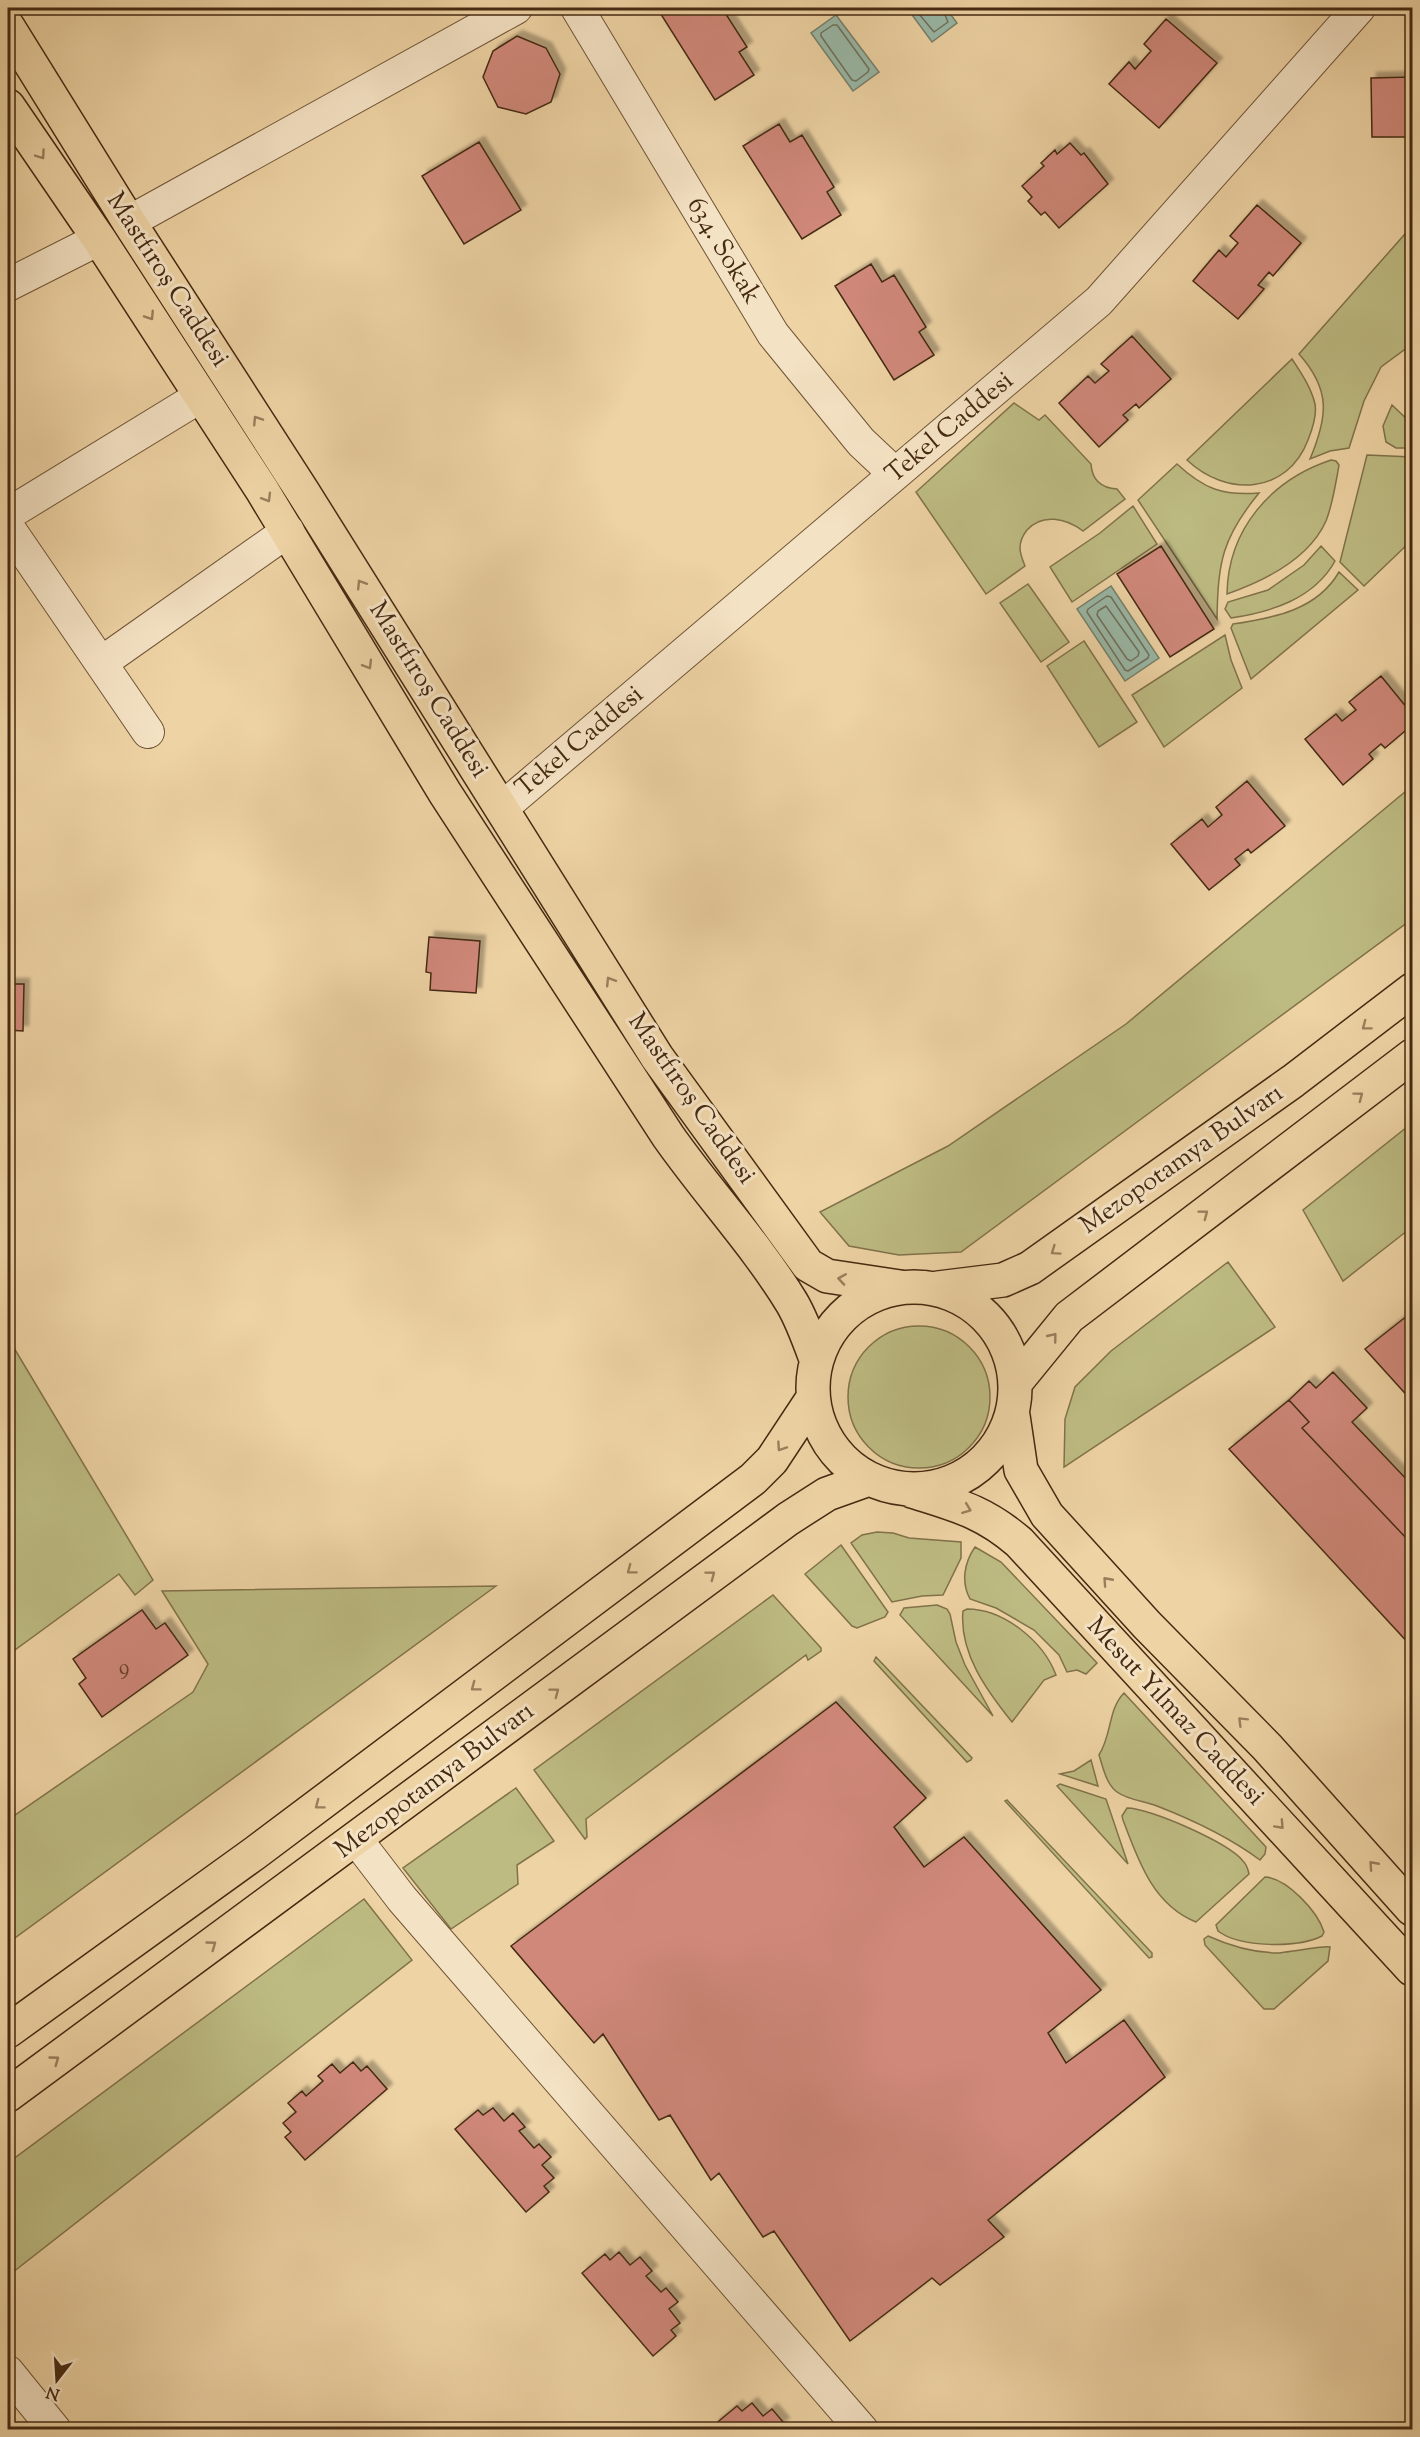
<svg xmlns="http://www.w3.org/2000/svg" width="1420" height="2437" font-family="'Sorts Mill Goudy',serif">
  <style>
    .green { fill: #bdbb82; stroke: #81724a; stroke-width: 1.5 }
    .water { fill: #99b8a7; stroke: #777f6b; stroke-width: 1.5 }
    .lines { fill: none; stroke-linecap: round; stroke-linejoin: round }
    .shore { stroke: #6f715c; stroke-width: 1.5 }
    .building { fill: #d0887a; stroke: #452a12; stroke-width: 1.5; filter: url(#shadow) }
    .minor-casing { stroke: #6f5436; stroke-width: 34 }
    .major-casing { stroke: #452a12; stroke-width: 36 }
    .minor { stroke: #f4e2c4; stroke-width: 32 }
    .major { stroke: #eed3a4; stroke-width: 33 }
    .oneway { stroke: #9a7e5b }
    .labels { text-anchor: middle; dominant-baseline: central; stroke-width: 6; stroke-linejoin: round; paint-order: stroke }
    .number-label { font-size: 22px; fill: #68422c }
    .street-label { font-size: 26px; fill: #452a12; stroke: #f4e2c4 }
  </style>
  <defs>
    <filter id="shadow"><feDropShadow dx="5.5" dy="-5.5" stdDeviation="1.5" flood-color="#0004"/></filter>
  </defs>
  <rect width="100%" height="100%" fill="#eed3a4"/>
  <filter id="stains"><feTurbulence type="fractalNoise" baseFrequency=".00333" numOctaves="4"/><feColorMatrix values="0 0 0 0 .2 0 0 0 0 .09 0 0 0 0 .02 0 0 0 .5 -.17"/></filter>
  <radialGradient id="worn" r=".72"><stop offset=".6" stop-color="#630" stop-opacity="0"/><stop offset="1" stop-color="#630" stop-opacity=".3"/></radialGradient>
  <path class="green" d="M 1412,226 L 1412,344 L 1381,367 L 1364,401 L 1349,448 L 1330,451 L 1310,459 C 1328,416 1331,390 1299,354 Z
    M 1292,359 C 1301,373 1311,387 1315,404 C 1317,415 1312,430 1308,440 C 1287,495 1226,497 1187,460 Z
    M 1014,403 L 1039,420 L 1045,415 L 1091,464 C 1092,480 1101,488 1117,489 L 1125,499 L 1083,531 C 1066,518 1042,513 1027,530 C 1023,535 1020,541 1020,548 C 1020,554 1023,561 1025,566 L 986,594 L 916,492 Z
    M 1392,405 L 1412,424 L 1412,448 L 1396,448 L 1386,442 L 1383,426 Z
    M 1367,455 L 1412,457 L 1412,540 L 1364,586 L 1340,562 Z
    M 1331,460 L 1336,461 L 1339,465 L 1338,471 C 1335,487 1332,506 1326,521 C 1309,559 1264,581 1227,594 C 1228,529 1271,480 1331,460 Z
    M 1177,464 C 1204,489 1223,496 1259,493 C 1222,538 1218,562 1217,619 L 1138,500 Z
    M 1133,506 L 1157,544 L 1072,602 L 1050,567 L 1100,533 Z
    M 1321,546 L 1335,561 C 1314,599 1271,612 1231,618 L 1225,609 L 1228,602 L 1268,590 L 1304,565 Z
    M 1339,572 L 1358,590 L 1251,679 L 1231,628 L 1233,624 C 1274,618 1317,610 1339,572 Z
    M 1028,584 L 1069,642 L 1041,662 L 1000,603 Z
    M 1225,635 L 1231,660 L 1242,688 L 1164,747 L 1132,695 Z
    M 1084,641 L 1137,722 L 1099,747 L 1047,666 Z
    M 1412,786 L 1412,919 L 961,1252 L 899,1255 L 849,1246 L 820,1212 L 948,1146 L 1126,1024 Z
    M 1412,1123 L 1412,1227 L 1343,1281 L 1303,1210 Z
    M 1228,1262 L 1275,1327 L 1064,1467 L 1065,1419 L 1075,1387 L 1111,1351 Z
    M848 1397a71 71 0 1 1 142 0a71 71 0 1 1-142 0Z
    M 8,1338 L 153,1580 L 135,1595 L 119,1574 L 8,1655 Z
    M 877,1532 L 893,1533 L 909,1538 L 961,1542 L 961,1558 L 943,1595 L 922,1596 L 892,1602 L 851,1543 L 862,1535 Z
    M 841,1545 L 888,1612 L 885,1617 L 857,1628 L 852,1626 L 805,1574 Z
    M 975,1547 L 1001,1562 L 1097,1663 L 1086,1674 L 1077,1670 L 1067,1672 L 1059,1655 L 1034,1630 L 996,1608 L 970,1599 C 961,1582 964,1563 975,1547 Z
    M 496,1586 L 8,1943 L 8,1820 L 193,1692 L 208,1664 L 162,1591 Z
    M 773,1595 L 821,1648 L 821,1651 L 808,1660 L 806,1655 L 586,1819 L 587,1837 L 585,1839 L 534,1770 Z
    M 937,1605 L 947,1609 L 950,1614 L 956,1642 L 965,1665 L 993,1716 L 900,1615 L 904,1608 Z
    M 967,1609 C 1004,1609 1043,1641 1056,1675 L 1044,1680 L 1012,1722 C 987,1691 959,1653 963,1611 Z
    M 876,1657 L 972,1758 L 971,1760 L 967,1762 L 874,1661 Z
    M 1124,1693 L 1266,1847 L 1265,1854 L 1260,1860 C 1229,1837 1193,1820 1157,1806 C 1144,1801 1128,1800 1117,1792 C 1106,1784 1103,1767 1099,1755 C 1112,1735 1108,1709 1124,1693 Z
    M 1091,1760 L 1098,1786 L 1060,1774 L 1074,1771 Z
    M 1060,1784 L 1106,1799 L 1128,1864 L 1057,1786 Z
    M 516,1788 L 554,1841 L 517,1865 L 518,1884 L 451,1929 L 403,1868 Z
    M 1007,1800 L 1152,1953 L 1152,1957 L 1149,1958 L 1005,1801 Z
    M 1127,1808 C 1150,1808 1229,1843 1243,1861 C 1247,1865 1248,1869 1249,1874 L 1196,1922 C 1153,1905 1138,1860 1123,1820 L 1122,1816 Z
    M 1265,1877 C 1287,1878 1318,1912 1324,1932 L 1322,1936 C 1298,1948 1240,1948 1218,1931 L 1216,1925 Z
    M 364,1899 L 412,1960 L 8,2276 L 8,2163 Z
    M 1208,1936 C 1230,1946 1250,1952 1275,1953 C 1286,1953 1325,1945 1330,1947 L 1328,1961 L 1274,2009 L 1264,2009 L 1205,1945 L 1204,1939 Z"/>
  <path class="water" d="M 907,8 L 946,8 L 957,23 L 932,42 Z
    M 836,15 L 879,72 L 853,91 L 811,33 Z
    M 1111,586 L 1159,658 L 1125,681 L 1077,609 Z"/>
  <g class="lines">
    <path class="shore" d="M 914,8 L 934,32 L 948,22 L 942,8
      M 833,25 L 837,25 L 869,69 L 868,72 L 856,81 L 852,80 L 821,36 L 821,33 Z
      M 1107,596 L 1111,597 L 1149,655 L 1148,658 L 1128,671 L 1125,670 L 1087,612 L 1088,609 Z
      M 1106,606 L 1139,652 L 1138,656 L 1131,661 L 1127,659 L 1097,615 L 1098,611 Z"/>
  </g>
  <path class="building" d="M 657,8 L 722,8 L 747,47 L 739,52 L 754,75 L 715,100 Z
    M 1166,19 L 1217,63 L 1159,128 L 1109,84 L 1129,62 L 1135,69 L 1151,51 L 1144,44 Z
    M 517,36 L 546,48 L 560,74 L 551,102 L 526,114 L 498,107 L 483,77 L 493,51 Z
    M 1411,77 L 1411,137 L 1372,137 L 1371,78 Z
    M 779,124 L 790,142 L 802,135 L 834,187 L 827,192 L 841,215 L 802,239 L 743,146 Z
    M 479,142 L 521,210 L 464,244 L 422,176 Z
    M 1070,143 L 1081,155 L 1084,153 L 1108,184 L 1059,228 L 1045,212 L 1041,215 L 1028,201 L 1032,197 L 1022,186 L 1044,166 L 1041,163 L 1055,150 L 1057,154 Z
    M 1257,205 L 1301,243 L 1273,276 L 1269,272 L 1258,285 L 1264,289 L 1238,319 L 1193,281 L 1219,250 L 1226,257 L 1238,243 L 1230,236 Z
    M 871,264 L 882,282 L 894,275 L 926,327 L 919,332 L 934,355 L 894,380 L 835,286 Z
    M 1132,336 L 1171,379 L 1139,408 L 1136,404 L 1123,415 L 1128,420 L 1099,447 L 1059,403 L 1088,376 L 1095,383 L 1109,371 L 1101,364 Z
    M 1161,546 L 1214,629 L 1170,657 L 1117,574 Z
    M 1381,676 L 1412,714 L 1412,725 L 1385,748 L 1381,744 L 1369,754 L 1373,759 L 1343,785 L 1305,739 L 1336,714 L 1342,721 L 1356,710 L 1349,702 Z
    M 1247,781 L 1285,826 L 1251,853 L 1248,849 L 1235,859 L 1240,865 L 1209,890 L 1171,844 L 1202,819 L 1208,827 L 1222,815 L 1216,807 Z
    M 429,937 L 480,941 L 476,993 L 430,990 L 431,973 L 426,972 Z
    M 8,984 L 24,984 L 23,1031 L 8,1030 Z
    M 1412,1312 L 1412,1401 L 1365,1349 Z
    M 1333,1372 L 1367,1408 L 1352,1422 L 1412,1485 L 1412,1536 L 1408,1540 L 1302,1428 L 1309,1422 L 1289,1400 L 1309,1381 L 1316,1388 Z
    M 1289,1400 L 1309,1422 L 1302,1428 L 1408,1540 L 1412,1536 L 1412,1647 L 1229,1449 Z
    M 142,1610 L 156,1629 L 165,1623 L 188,1655 L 102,1717 L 79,1684 L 86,1678 L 73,1659 Z
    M 836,1702 L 926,1798 L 894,1827 L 924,1867 L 964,1837 L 1101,1990 L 1048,2033 L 1066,2063 L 1124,2020 L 1165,2077 L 988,2220 L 1004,2237 L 940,2285 L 932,2278 L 850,2341 L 774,2231 L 763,2237 L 719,2173 L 711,2180 L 670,2115 L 659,2120 L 603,2034 L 594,2043 L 511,1946 Z
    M 353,2062 L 361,2071 L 367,2066 L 387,2089 L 305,2160 L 285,2137 L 291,2132 L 283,2123 L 296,2112 L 288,2103 L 302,2091 L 306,2096 L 323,2081 L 318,2076 L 332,2064 L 340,2073 Z
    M 493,2108 L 504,2121 L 513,2113 L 525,2127 L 519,2131 L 534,2148 L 539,2144 L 551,2157 L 542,2165 L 554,2178 L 544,2186 L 549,2192 L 526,2212 L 455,2129 L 478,2110 L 483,2115 Z
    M 619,2252 L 630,2265 L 640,2257 L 652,2271 L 646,2276 L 661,2292 L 666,2288 L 678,2302 L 669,2309 L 680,2323 L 671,2330 L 676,2336 L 653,2356 L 582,2273 L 605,2254 L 610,2260 Z
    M 752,2403 L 763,2416 L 772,2409 L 784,2423 L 778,2427 L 780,2430 L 718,2430 L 714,2425 L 737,2406 L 742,2411 Z"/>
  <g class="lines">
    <g class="minor-casing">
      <path id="minor" d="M 577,8 L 773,334 L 861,442 L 895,474
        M 129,222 L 516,8
        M 8,285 L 99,239
        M 8,514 L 201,396
        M 8,527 L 148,732
        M 101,663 L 288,531
        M 502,808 L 1099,301 L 1359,8
        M 356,1839 L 402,1899 L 862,2430
        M 8,2372 L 55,2430"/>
    </g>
    <g class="major-casing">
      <path id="major" d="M 8,27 L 129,222 L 303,492 L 657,1057 L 808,1265 L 827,1276 L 900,1287
        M 8,106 L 99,239 L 262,490 L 445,793 L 668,1136 C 708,1193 756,1244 792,1303 C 802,1320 809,1340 816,1359
        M813 1388a101 101 0 1 1 202 0a101 101 0 1 1-202 0Z
        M 938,1288 L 1003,1280 L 1030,1268 L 1293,1081 L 1412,990
        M 1016,1382 L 1069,1317 L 1412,1056
        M 1013,1416 L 1021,1470 L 1047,1515 L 1147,1625 L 1267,1747 L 1412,1909
        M 912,1491 C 956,1505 983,1511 1019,1542 L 1412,1969
        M 8,2031 L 255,1853 L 753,1479 L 772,1460 L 813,1398
        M 8,2095 L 788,1519 L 827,1494 L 869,1479"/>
    </g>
    <use href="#minor" class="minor"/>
    <use href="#major" class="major"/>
  </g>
  <defs><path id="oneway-chevron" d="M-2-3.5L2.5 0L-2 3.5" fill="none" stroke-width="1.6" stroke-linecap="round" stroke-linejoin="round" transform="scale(1.5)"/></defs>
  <g class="oneway">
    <use href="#oneway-chevron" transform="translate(41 155) rotate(55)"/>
    <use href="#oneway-chevron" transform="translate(150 316) rotate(57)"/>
    <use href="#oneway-chevron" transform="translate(257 420) rotate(-123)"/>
    <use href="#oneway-chevron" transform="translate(267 498) rotate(59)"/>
    <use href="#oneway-chevron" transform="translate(361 584) rotate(-122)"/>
    <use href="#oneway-chevron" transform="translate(368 665) rotate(59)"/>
    <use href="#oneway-chevron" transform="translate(610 981) rotate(-122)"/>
    <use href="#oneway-chevron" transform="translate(1366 1026) rotate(143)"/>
    <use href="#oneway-chevron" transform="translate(1359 1096) rotate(-37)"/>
    <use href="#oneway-chevron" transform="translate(1204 1214) rotate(-37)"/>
    <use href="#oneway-chevron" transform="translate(1055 1251) rotate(145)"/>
    <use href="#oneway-chevron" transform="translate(842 1279) rotate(-171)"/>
    <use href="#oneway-chevron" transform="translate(1053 1337) rotate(-51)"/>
    <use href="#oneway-chevron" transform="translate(781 1447) rotate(124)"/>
    <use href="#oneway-chevron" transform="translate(967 1509) rotate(21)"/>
    <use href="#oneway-chevron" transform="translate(631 1570) rotate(143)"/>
    <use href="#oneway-chevron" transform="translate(711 1575) rotate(-37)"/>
    <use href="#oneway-chevron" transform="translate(1107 1581) rotate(-132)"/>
    <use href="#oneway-chevron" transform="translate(475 1687) rotate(143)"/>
    <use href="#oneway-chevron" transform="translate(555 1692) rotate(-37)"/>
    <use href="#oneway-chevron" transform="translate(1242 1721) rotate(-135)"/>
    <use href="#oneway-chevron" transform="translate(319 1805) rotate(143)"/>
    <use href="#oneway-chevron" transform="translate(1280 1825) rotate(47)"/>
    <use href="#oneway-chevron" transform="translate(1373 1865) rotate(-132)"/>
    <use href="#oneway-chevron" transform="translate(212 1945) rotate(-36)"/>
    <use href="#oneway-chevron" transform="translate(55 2060) rotate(-36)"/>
  </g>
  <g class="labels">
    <g class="number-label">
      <text x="124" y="1669">9</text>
    </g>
    <g class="street-label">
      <text transform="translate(723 251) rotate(59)">634. Sokak</text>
      <text transform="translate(167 280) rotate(57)">Mastfıroş Caddesi</text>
      <text transform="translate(950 428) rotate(-40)">Tekel Caddesi</text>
      <text transform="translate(428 690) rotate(58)">Mastfıroş Caddesi</text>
      <text transform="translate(580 742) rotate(-40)">Tekel Caddesi</text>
      <text transform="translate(691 1099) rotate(55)">Mastfıroş Caddesi</text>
      <text transform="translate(1182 1160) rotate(-35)">Mezopotamya Bulvarı</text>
      <text transform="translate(1175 1712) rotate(47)">Mesut Yılmaz Caddesi</text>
      <text transform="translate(435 1781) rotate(-37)">Mezopotamya Bulvarı</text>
    </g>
  </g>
  <rect width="1420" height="2437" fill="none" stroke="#eed3a4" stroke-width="30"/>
  <rect x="9" y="9" width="1402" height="2419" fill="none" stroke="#452a12" stroke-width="3"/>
  <rect x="15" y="15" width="1390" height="2407" fill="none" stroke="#452a12" stroke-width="1.5"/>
  <g transform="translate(57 2380) rotate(197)" stroke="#f4e2c4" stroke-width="4.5" paint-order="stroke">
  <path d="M0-4.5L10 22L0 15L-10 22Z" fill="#452a12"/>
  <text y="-9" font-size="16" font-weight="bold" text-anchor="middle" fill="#452a12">N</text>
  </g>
  <rect width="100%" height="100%" filter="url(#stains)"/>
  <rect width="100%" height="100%" fill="url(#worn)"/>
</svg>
